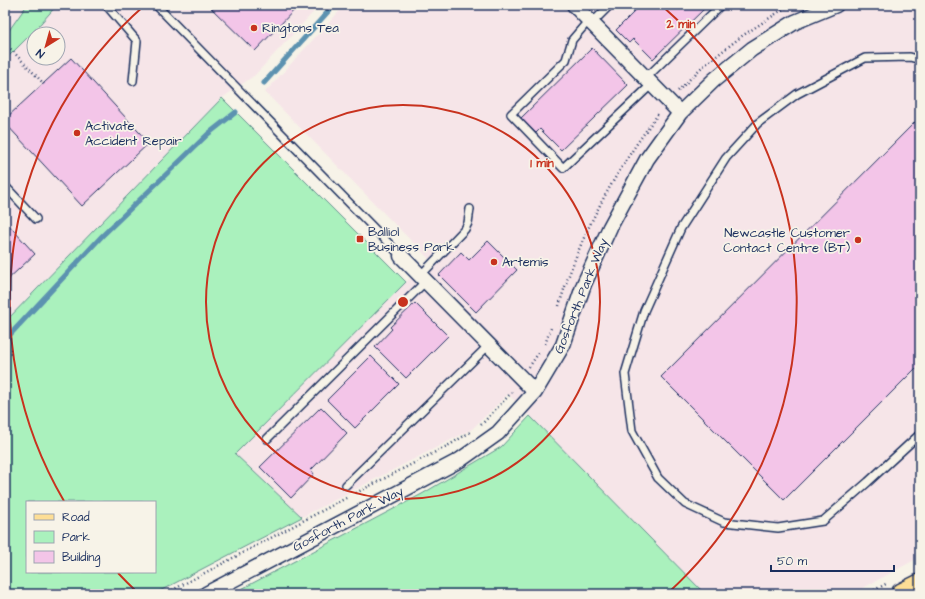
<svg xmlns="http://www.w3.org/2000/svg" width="925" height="599" font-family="'Architects Daughter',sans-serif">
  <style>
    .built { fill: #f6e5e8; fill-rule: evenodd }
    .green { fill: #aaf1bd; stroke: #62908e; fill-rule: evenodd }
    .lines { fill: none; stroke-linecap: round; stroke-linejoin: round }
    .stream { stroke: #5c92b0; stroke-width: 5 }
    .building { fill: #f3c5e8; stroke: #1b2f5e }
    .lane-casing { stroke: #1b2f5e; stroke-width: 10 }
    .street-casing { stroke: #1b2f5e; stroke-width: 17 }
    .primary-casing { stroke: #1b2f5e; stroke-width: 24 }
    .path { stroke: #1b2f5e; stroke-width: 2.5; stroke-dasharray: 1 3; stroke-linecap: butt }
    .lane { stroke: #f7f3e8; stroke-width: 7 }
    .street { stroke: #f7f3e8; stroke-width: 14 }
    .primary { stroke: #fdde96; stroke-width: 21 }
    .ring { fill: none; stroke: #c8321e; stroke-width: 2 }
    .poi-dot { fill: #c8321e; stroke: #f7f3e8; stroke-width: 1.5 }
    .labels { text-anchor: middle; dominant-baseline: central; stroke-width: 3.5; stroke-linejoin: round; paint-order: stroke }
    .poi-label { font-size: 13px; fill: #1b2f5e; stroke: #f7f3e8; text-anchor: start }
    .street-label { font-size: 13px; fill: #1b2f5e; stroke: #f7f3e8 }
    .centre { fill: #c8321e; stroke: #f7f3e8; stroke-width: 2 }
    .ring-label { font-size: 12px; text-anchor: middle; font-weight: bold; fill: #c8321e; stroke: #f7f3e8; stroke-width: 3.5; stroke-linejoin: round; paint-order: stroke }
  </style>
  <rect width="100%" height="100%" fill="#f7f3e8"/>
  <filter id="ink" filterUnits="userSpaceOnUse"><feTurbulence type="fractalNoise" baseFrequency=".025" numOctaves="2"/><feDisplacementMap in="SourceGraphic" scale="8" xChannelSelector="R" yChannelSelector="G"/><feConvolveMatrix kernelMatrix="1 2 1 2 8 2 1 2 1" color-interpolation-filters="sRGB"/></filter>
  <g filter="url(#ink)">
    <path class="built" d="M 5,5 L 320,5 L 255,75 L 222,98 L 5,322 ZM 34,34 L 58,34 L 58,58 L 34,58 Z
      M 345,5 L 920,5 L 920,557 L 852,594 L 705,594 L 508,394 L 472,429 L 302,517 L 235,454 L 429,259 L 265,92 Z"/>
    <path class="green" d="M 27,5 L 57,5 L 34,31 L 5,60 L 5,36 Z
      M 222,98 L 406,282 L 235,454 L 302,517 L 154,594 L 5,594 L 5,322 ZM 27,502 L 155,502 L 155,572 L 27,572 Z
      M 530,416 L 705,594 L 232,594 L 422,494 L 501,447 Z"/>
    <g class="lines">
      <path class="stream" d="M 264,83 L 334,5
        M 5,340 L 102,236 L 208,134 L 236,112"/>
    </g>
    <path class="building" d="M 208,5 L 299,5 L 255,51 Z
      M 641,5 L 708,5 L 653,59 L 633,39 L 629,43 L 616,30 Z
      M 592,48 L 628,85 L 561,150 L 540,129 L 536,133 L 521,118 Z
      M 71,58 L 149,143 L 82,206 L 5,123 L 5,119 Z
      M 920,117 L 920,364 L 784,500 L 661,377 Z
      M 5,221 L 35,254 L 5,282 Z
      M 488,241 L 517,270 L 476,312 L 439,275 L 461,252 L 469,260 Z
      M 415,303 L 448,336 L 406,378 L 375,347 L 392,329 L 390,327 Z
      M 371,356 L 399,384 L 355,428 L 327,400 Z
      M 321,407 L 347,433 L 311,470 L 314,474 L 291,498 L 260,467 Z"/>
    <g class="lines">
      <g class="lane-casing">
        <path id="lane" d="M 106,5 L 137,41 L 133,81
          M 156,5 L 401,256
          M 589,20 L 572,40 L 566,60 L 511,114 L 563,168 L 652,84
          M 592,23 L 610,5
          M 920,60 L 910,57 L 865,58 L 797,94 L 758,123 L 726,158 L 681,228 L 644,311 L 625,374 L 632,431 L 658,478 L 685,504 L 724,522 L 778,528 L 823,521 L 868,482 L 920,434
          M 646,78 L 721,5
          M 5,186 L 36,219
          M 420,276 L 465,229 L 468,223 L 470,209
          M 267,439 L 426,281
          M 346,485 L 489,345"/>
      </g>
      <g class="street-casing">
        <path id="street" d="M 574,5 L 680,113
          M 401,256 L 535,392
          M 206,594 L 460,460 L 498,433 L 535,392 L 563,345 L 584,284 L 610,227 L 647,159 L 680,113 L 714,80 L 752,49 L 795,22 L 836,5"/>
      </g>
      <g class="primary-casing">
        <path id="primary" d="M 902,594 L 920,585"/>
      </g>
      <path class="path" d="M 5,43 L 44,84
        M 678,91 L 701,68 L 742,36 L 785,8 L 792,5
        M 559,306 C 579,236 615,171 659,113
        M 545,344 L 551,328
        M 529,367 L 540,351
        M 481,425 L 513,391
        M 356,493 L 451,444 L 472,431
        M 165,594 L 348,497
        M 867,594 L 886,584"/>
      <use href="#lane" class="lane"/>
      <use href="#street" class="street"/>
      <use href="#primary" class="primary"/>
    </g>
  </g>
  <g class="ring">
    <circle cx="403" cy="302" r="197"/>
    <path d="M137 592A393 393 0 0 1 118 573M64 501A393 393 0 0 1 145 5M661 5A393 393 0 0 1 669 592"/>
  </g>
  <g class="poi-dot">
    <circle cx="254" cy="28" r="4"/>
    <circle cx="77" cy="133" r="4"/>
    <rect x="356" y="235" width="8" height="8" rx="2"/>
    <circle cx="858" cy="240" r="4"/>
    <circle cx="494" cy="262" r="4"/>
  </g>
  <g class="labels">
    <g class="poi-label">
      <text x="262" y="28">Ringtons Tea</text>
      <text x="85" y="126">Activate<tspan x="85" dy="15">Accident Repair</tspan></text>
      <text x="368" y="232">Balliol<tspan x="368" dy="15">Business Park</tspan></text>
      <text x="850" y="233" text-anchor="end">Newcastle Customer<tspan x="850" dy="15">Contact Centre (BT)</tspan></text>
      <text x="502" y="262">Artemis</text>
    </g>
    <g class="street-label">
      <text transform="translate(581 296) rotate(-68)">Gosforth Park Way</text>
      <text transform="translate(348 519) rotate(-28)">Gosforth Park Way</text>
    </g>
  </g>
  <circle cx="403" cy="302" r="6" class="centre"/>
  <g class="ring-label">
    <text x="681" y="28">2 min</text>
    <text x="542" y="167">1 min</text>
  </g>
  <rect width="925" height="599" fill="none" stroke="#f7f3e8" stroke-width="20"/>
  <rect x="10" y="10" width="905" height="579" fill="none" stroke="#1b2f5e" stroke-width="1.5" filter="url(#ink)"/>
  <rect x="26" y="501" width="130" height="72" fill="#f7f3e8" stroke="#9fa5b1"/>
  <rect x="34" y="514" width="20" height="6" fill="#fdde96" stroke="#9fa5b1"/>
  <text x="62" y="521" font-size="12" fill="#1b2f5e">Road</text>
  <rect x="34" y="531" width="20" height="12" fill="#aaf1bd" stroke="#9fa5b1"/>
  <text x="62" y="541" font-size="12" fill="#1b2f5e">Park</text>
  <rect x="34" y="551" width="20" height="12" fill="#f3c5e8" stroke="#9fa5b1"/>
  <text x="62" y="561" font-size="12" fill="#1b2f5e">Building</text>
  <g transform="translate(46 46) rotate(217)"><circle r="19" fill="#f7f3e8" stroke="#9fa5b1"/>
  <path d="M0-3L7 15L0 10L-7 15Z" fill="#c8321e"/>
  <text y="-6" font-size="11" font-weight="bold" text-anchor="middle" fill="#1b2f5e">N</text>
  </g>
  <path d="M771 565v6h123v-6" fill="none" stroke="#1b2f5e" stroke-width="2"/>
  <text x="777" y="565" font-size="12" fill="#1b2f5e" stroke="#f7f3e8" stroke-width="3" paint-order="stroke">50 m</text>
</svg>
